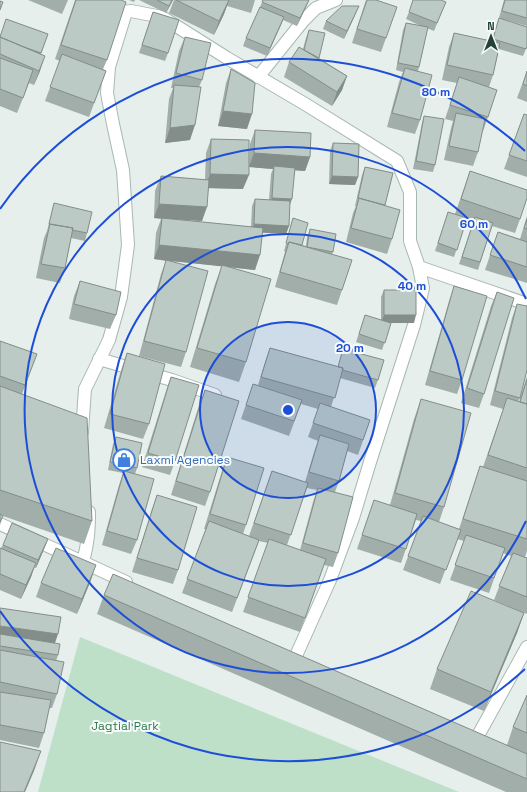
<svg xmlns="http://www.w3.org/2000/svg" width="527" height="792" font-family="'Space Grotesk',sans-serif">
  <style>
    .green { fill: #bfe0c8 }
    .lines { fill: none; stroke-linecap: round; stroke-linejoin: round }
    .minor-casing { stroke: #a8b8b2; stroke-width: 14 }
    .minor { stroke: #fff; stroke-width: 12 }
    .wall { fill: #a1aea9; fill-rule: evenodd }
    .shaded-wall { fill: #838d89 }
    .building { fill: #bbcac4; stroke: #838d89 }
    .ring { fill: none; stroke: #1d4ed8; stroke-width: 2 }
    .labels { text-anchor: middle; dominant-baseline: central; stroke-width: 4; stroke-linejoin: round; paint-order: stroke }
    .shop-label { font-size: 12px; fill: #366cbe; stroke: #f7fbf9; text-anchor: start }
    .park-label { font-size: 12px; fill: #2d7a4b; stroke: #f7fbf9 }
    .centre { fill: #1d4ed8; stroke: #f7fbf9; stroke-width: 2 }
    .ring-label { font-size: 12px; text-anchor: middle; font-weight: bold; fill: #1d4ed8; stroke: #f7fbf9; stroke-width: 4; stroke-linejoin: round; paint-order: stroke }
  </style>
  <rect width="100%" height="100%" fill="#e6efeb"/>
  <path class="green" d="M 80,637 L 459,792 L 38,792 Z"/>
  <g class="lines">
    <g class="minor-casing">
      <path id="minor" d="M 126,12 L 131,11 L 162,17 L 227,58 L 305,104 L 397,161 L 410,192 L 410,241 L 419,267 L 423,288 L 414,325 L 370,462 L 353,518 L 330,580 L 295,658
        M 258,77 L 303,21 L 316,8 L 336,0
        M 419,267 L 527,304
        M 99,359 L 172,380 L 215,395
        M 82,432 L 85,389 L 109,340 L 121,297 L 128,245 L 123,170 L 113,124 L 107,93 L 109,67 L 126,12 L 101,0
        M 0,524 L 126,582
        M 83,562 C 88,543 89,531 89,512
        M 475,741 L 527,647"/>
    </g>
    <use href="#minor" class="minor"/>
  </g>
  <path class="wall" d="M 28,0 L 68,0 L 62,14 Z
    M 75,0 L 121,0 L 107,60 L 103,69 L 106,71 L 89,117 L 45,101 L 60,61 L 55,59 Z
    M 129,0 L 135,0 L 134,2 Z
    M 139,0 L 173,0 L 166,13 Z
    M 174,0 L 255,0 L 251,13 L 227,6 L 224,14 L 214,35 L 169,13 Z
    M 263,0 L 309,0 L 297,26 L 283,20 L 267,56 L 243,46 L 246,38 L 260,7 Z
    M 366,0 L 386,38 L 381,52 L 352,43 Z
    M 504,0 L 527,0 L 527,26 L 499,18 Z
    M 446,2 L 434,31 L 427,28 L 419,67 L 418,71 L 420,120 L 415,134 L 387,127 L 399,82 L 403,72 L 396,70 L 403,30 L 406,23 L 421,26 L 406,19 L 409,12 Z
    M 153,12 L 168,53 L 165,61 L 139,53 Z
    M 356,13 L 344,39 L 323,29 L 326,21 Z
    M 499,18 L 527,46 L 523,56 L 499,49 L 493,75 L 489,87 L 488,117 L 483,131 L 482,131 L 478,152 L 473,166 L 444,160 L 451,128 L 453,121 L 445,119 L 457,83 L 442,80 L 449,47 L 454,33 L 492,41 Z
    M 6,19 L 48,34 L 41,54 L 40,71 L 34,85 L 29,83 L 17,113 L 0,106 L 0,37 Z
    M 309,30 L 319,58 L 347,76 L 342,90 L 332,106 L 284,77 L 289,62 L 303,49 L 306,38 Z
    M 185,37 L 202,80 L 199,87 L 190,140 L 165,143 L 169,99 L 173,88 L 171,88 L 179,51 Z
    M 231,69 L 247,129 L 218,126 L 226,83 Z
    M 527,71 L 527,102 L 517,98 Z
    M 524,114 L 527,115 L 527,177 L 504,169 Z
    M 424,116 L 435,165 L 433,172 L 413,169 L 422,123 Z
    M 255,130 L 310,157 L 305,171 L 295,170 L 289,206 L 289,226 L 286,234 L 262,232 L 255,270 L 230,267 L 246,362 L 239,382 L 190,367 L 215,284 L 222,266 L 169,261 L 186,352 L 181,367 L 139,356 L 161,274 L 166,261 L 154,259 L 156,233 L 161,219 L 154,218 L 155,191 L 161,176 L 205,180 L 206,153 L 211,139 L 243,189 L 209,188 L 202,221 L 171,219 L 251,227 L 252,206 L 255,199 L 269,200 L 271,174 L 273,169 L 249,167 L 250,144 Z
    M 333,143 L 358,177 L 355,185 L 329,184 L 330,151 Z
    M 365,167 L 393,173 L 385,205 L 392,239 L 387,254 L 346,242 L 353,213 L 356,206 L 355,206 L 362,175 Z
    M 470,171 L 520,219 L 515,233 L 492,226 L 478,270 L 459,264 L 474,220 L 455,214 Z
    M 54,203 L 87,233 L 85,241 L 71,238 L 65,268 L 60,283 L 36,278 L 44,238 L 47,231 Z
    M 448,212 L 467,218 L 454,257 L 435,251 Z
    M 527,216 L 527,283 L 485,270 L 498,232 L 520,239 Z
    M 293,218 L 302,245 L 306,246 L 307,237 L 310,229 L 333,252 L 332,254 L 342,290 L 337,305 L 275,287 L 285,252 L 284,251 L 291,226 Z
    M 80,281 L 116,315 L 110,329 L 69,319 L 74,296 Z
    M 454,286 L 462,380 L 457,394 L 425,385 L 449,301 Z
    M 384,290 L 414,323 L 391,323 L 382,350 L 356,342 L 365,315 L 381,320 L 381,297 Z
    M 497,292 L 484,394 L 479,408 L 461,403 L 491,306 Z
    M 517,304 L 520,398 L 518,401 L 519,402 L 527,376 L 527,551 L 525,557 L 527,558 L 527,614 L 494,600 L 511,556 L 503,553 L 489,593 L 450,580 L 464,541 L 457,539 L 440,584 L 403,570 L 421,521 L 416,520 L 401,563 L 357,549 L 374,500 L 390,505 L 414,419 L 421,399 L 444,507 L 439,522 L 459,529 L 480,466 L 483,467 L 503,409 L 490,405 L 512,318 Z
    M 0,341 L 37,354 L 22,394 L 92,521 L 84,544 L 3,516 L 0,525 Z
    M 270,348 L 338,367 L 343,349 L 378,380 L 375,388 L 340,378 L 331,407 L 370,420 L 358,455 L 347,451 L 339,481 L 335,492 L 338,553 L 333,567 L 324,565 L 300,632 L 243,612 L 268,543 L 259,541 L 232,612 L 182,593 L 206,529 L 204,529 L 222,471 L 227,457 L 246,525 L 243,534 L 249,536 L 272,471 L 305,482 L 315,449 L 318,441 L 308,437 L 318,409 L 301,404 L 289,436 L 241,419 L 253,384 L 258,385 L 265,362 ZM 307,488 L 317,490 L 313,502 L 300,550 L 287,545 Z
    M 127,353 L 149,424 L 143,439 L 104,428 L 122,367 Z
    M 171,377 L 175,461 L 170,475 L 142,467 L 166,391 Z
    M 205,390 L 210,492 L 205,506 L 171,495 L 199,405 Z
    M 116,437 L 137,468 L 135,474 L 137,540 L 131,554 L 102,545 L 119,485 L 123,473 L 108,470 L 113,444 Z
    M 157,495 L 178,570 L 173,584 L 132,572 L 152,509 Z
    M 48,539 L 36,568 L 34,567 L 31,577 L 21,599 L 0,590 L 0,548 L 1,548 L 3,545 Z
    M 91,580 L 77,614 L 36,597 L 41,583 Z
    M 104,595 L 507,745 L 513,727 L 527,695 L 527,792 L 506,792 L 97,614 Z
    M 0,608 L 55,643 L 58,655 L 56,661 L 57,694 L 52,708 L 49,708 L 44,733 L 39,748 L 0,740 Z
    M 524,613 L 517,633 L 484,711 L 430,689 L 437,669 Z"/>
  <path class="shaded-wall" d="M 172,0 L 173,0 L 166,13 L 169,6 Z
    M 229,0 L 224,14 L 214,35 L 219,21 Z
    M 309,0 L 307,5 L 297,26 L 300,18 Z
    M 359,6 L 356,13 L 344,39 L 347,31 Z
    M 284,17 L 281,25 L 267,56 L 270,48 Z
    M 45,56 L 40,71 L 34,85 L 39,71 Z
    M 347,76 L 342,90 L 332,106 L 337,92 Z
    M 223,111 L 252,114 L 247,129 L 218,126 Z
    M 195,125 L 190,140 L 165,143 L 170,128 Z
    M 254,153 L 310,157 L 305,171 L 274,169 L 274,166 L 273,169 L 249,167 Z
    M 210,174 L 249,175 L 243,189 L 205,188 Z
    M 332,176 L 358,177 L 355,185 L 329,184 Z
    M 272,198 L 292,199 L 289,207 L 269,205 Z
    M 159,204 L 207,207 L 202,221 L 154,218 Z
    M 254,224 L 289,226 L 286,234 L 251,232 Z
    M 159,245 L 260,255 L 255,270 L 154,259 Z
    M 384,315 L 416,315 L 414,323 L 381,323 Z
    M 48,539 L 45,547 L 36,568 L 38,560 Z
    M 36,563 L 31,577 L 21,599 L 26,585 Z
    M 96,565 L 91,580 L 77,614 L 82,599 Z
    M 524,613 L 517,633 L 484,711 L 491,692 Z
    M 0,626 L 58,634 L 53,649 L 0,641 Z
    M 41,751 L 34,771 L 25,792 L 24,792 Z"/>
  <path class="building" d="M 76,0 L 121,0 L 126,2 L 107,60 L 61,45 Z
    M 157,0 L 172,0 L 169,6 Z
    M 176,0 L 229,0 L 219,21 Z
    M 263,0 L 309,0 L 300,18 L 262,2 Z
    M 367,0 L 376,0 L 397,7 L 386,38 L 357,29 Z
    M 413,0 L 441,0 L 446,2 L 437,23 L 409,12 Z
    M 505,0 L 527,0 L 527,18 L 502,11 Z
    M 0,1 L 3,2 L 0,10 Z
    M 342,6 L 359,6 L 347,31 L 326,21 Z
    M 260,7 L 284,17 L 270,48 L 246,38 Z
    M 153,12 L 179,20 L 168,53 L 142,45 Z
    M 499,18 L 527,27 L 527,46 L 526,49 L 493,39 Z
    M 6,19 L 48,34 L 41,53 L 24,47 L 0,37 Z
    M 406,23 L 428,27 L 419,67 L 398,63 Z
    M 309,30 L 325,33 L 319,58 L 304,50 Z
    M 454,33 L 500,43 L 493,75 L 447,65 Z
    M 0,37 L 45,56 L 39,71 L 0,54 Z
    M 185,37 L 211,43 L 202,80 L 176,73 Z
    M 299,47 L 347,76 L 337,92 L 289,62 Z
    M 62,54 L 106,71 L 94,103 L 50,87 Z
    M 0,58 L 33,70 L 23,98 L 0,89 Z
    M 405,68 L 432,75 L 420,120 L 392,113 Z
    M 231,69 L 255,83 L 252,114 L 223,111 Z
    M 527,71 L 527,86 L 523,84 Z
    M 459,77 L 497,90 L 488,117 L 450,105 Z
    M 174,85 L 201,87 L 195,125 L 170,128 Z
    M 456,113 L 485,119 L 478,152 L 449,146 Z
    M 524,114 L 527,115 L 527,161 L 509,155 Z
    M 424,116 L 444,119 L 435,165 L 416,161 Z
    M 255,130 L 311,133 L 310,157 L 254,153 Z
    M 211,139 L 249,140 L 249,175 L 210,174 Z
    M 333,143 L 359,144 L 358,177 L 332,176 Z
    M 274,166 L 295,168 L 292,199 L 272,198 Z
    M 365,167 L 393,173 L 385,205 L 358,198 Z
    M 470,171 L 527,190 L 527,198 L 520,219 L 461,199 Z
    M 161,176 L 209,180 L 207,207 L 159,204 Z
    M 359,198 L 400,210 L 392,239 L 351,228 Z
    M 255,199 L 290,201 L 289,226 L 254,224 Z
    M 54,203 L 92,212 L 87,233 L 72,230 L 73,228 L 49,224 Z
    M 448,212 L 467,218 L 457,250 L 438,243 Z
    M 475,217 L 493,223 L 480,262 L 462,257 Z
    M 162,218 L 263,228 L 260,255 L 159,245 Z
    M 293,218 L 308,223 L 302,245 L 289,242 L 288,244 L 286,243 Z
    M 527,219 L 527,229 L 524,228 Z
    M 50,224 L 73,228 L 65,268 L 41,264 Z
    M 310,229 L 336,234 L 333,252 L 307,247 Z
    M 498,232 L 527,242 L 527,267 L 490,255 Z
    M 289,242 L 352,260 L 342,290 L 280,272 Z
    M 166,260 L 208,271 L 186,352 L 144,341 Z
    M 222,265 L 271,279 L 246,362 L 197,348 Z
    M 80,281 L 121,292 L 116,315 L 74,304 Z
    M 454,286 L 487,296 L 462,380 L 430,371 Z
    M 384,290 L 416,290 L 416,315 L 384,315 Z
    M 497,292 L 514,298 L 484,394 L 467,388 Z
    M 517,304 L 527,306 L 527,370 L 520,398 L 495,391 Z
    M 365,315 L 391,323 L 385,343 L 359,334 Z
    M 0,341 L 37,354 L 25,385 L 0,376 Z
    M 270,348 L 343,368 L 335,398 L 261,377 Z
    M 343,349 L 384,360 L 378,380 L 342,370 L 343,368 L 338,367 Z
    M 127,353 L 165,364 L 149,424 L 110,414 Z
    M 171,377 L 199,385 L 175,461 L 148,453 Z
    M 527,379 L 527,404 L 520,402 Z
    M 253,384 L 302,400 L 294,421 L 246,405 Z
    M 0,386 L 87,418 L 92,521 L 0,490 Z
    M 205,390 L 239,401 L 210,492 L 176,481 Z
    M 507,398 L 527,404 L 527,468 L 488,455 Z
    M 421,399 L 471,413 L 444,507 L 395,493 Z
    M 320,403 L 370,420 L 363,440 L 313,423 Z
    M 320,435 L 349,444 L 339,481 L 309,472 Z
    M 116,437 L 142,443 L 137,468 L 110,462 Z
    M 227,457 L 264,468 L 246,525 L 210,514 Z
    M 480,466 L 527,481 L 527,539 L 463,519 Z
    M 124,471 L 154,479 L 137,540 L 107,531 Z
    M 272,471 L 308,483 L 291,535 L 254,523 Z
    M 318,488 L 353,497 L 338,553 L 303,543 Z
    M 157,495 L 197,507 L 178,570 L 137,558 Z
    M 374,500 L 417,514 L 406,549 L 362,535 Z
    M 0,514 L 3,516 L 0,522 Z
    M 423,516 L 461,530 L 446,570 L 408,556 Z
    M 209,521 L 259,540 L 237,598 L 187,579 Z
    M 12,523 L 48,539 L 38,560 L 3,545 Z
    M 466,535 L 505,548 L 494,578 L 455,565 Z
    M 269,539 L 326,559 L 305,618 L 248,597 Z
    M 0,548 L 36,563 L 26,585 L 0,574 Z
    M 56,548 L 96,565 L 82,599 L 41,583 Z
    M 513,553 L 527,558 L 527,597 L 499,586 Z
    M 113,574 L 527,754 L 527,779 L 104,595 Z
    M 471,591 L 524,613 L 491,692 L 437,669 Z
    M 0,608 L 61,617 L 58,634 L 0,626 Z
    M 0,634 L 60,644 L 58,655 L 0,646 Z
    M 0,650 L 64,662 L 57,694 L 0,682 Z
    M 0,692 L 51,700 L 44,733 L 0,725 Z
    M 527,695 L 527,733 L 513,727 Z
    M 0,742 L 41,751 L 24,792 L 0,792 Z"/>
  <circle cx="288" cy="410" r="88" fill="#1d4ed8" fill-opacity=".12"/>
  <g class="ring">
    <circle cx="288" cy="410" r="88"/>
    <circle cx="288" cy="410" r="176"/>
    <path d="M526 521A263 263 0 1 1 526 299"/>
    <path d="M525 669A351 351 0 0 1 0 611M0 209A351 351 0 0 1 525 151"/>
  </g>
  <defs>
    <g id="shop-ring" transform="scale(1.15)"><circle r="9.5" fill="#f7fbf9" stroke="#3f7fe0" stroke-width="1.5"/><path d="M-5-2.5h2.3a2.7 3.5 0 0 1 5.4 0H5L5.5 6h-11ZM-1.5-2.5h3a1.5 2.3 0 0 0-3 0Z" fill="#3f7fe0"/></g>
  </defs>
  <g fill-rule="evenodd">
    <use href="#shop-ring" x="124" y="460"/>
  </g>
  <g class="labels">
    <g class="shop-label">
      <text x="140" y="460">Laxmi Agencies</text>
    </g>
    <g class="park-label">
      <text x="125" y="726">Jagtial Park</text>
    </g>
  </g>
  <circle cx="288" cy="410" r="6" class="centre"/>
  <g class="ring-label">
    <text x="436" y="96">80 m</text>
    <text x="474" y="228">60 m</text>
    <text x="412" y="290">40 m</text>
    <text x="350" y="352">20 m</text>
  </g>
  <g transform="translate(491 36)" stroke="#f7fbf9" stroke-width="3" paint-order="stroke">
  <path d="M0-3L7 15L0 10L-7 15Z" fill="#24423a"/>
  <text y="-6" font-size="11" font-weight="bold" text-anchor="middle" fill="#24423a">N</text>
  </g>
</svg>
